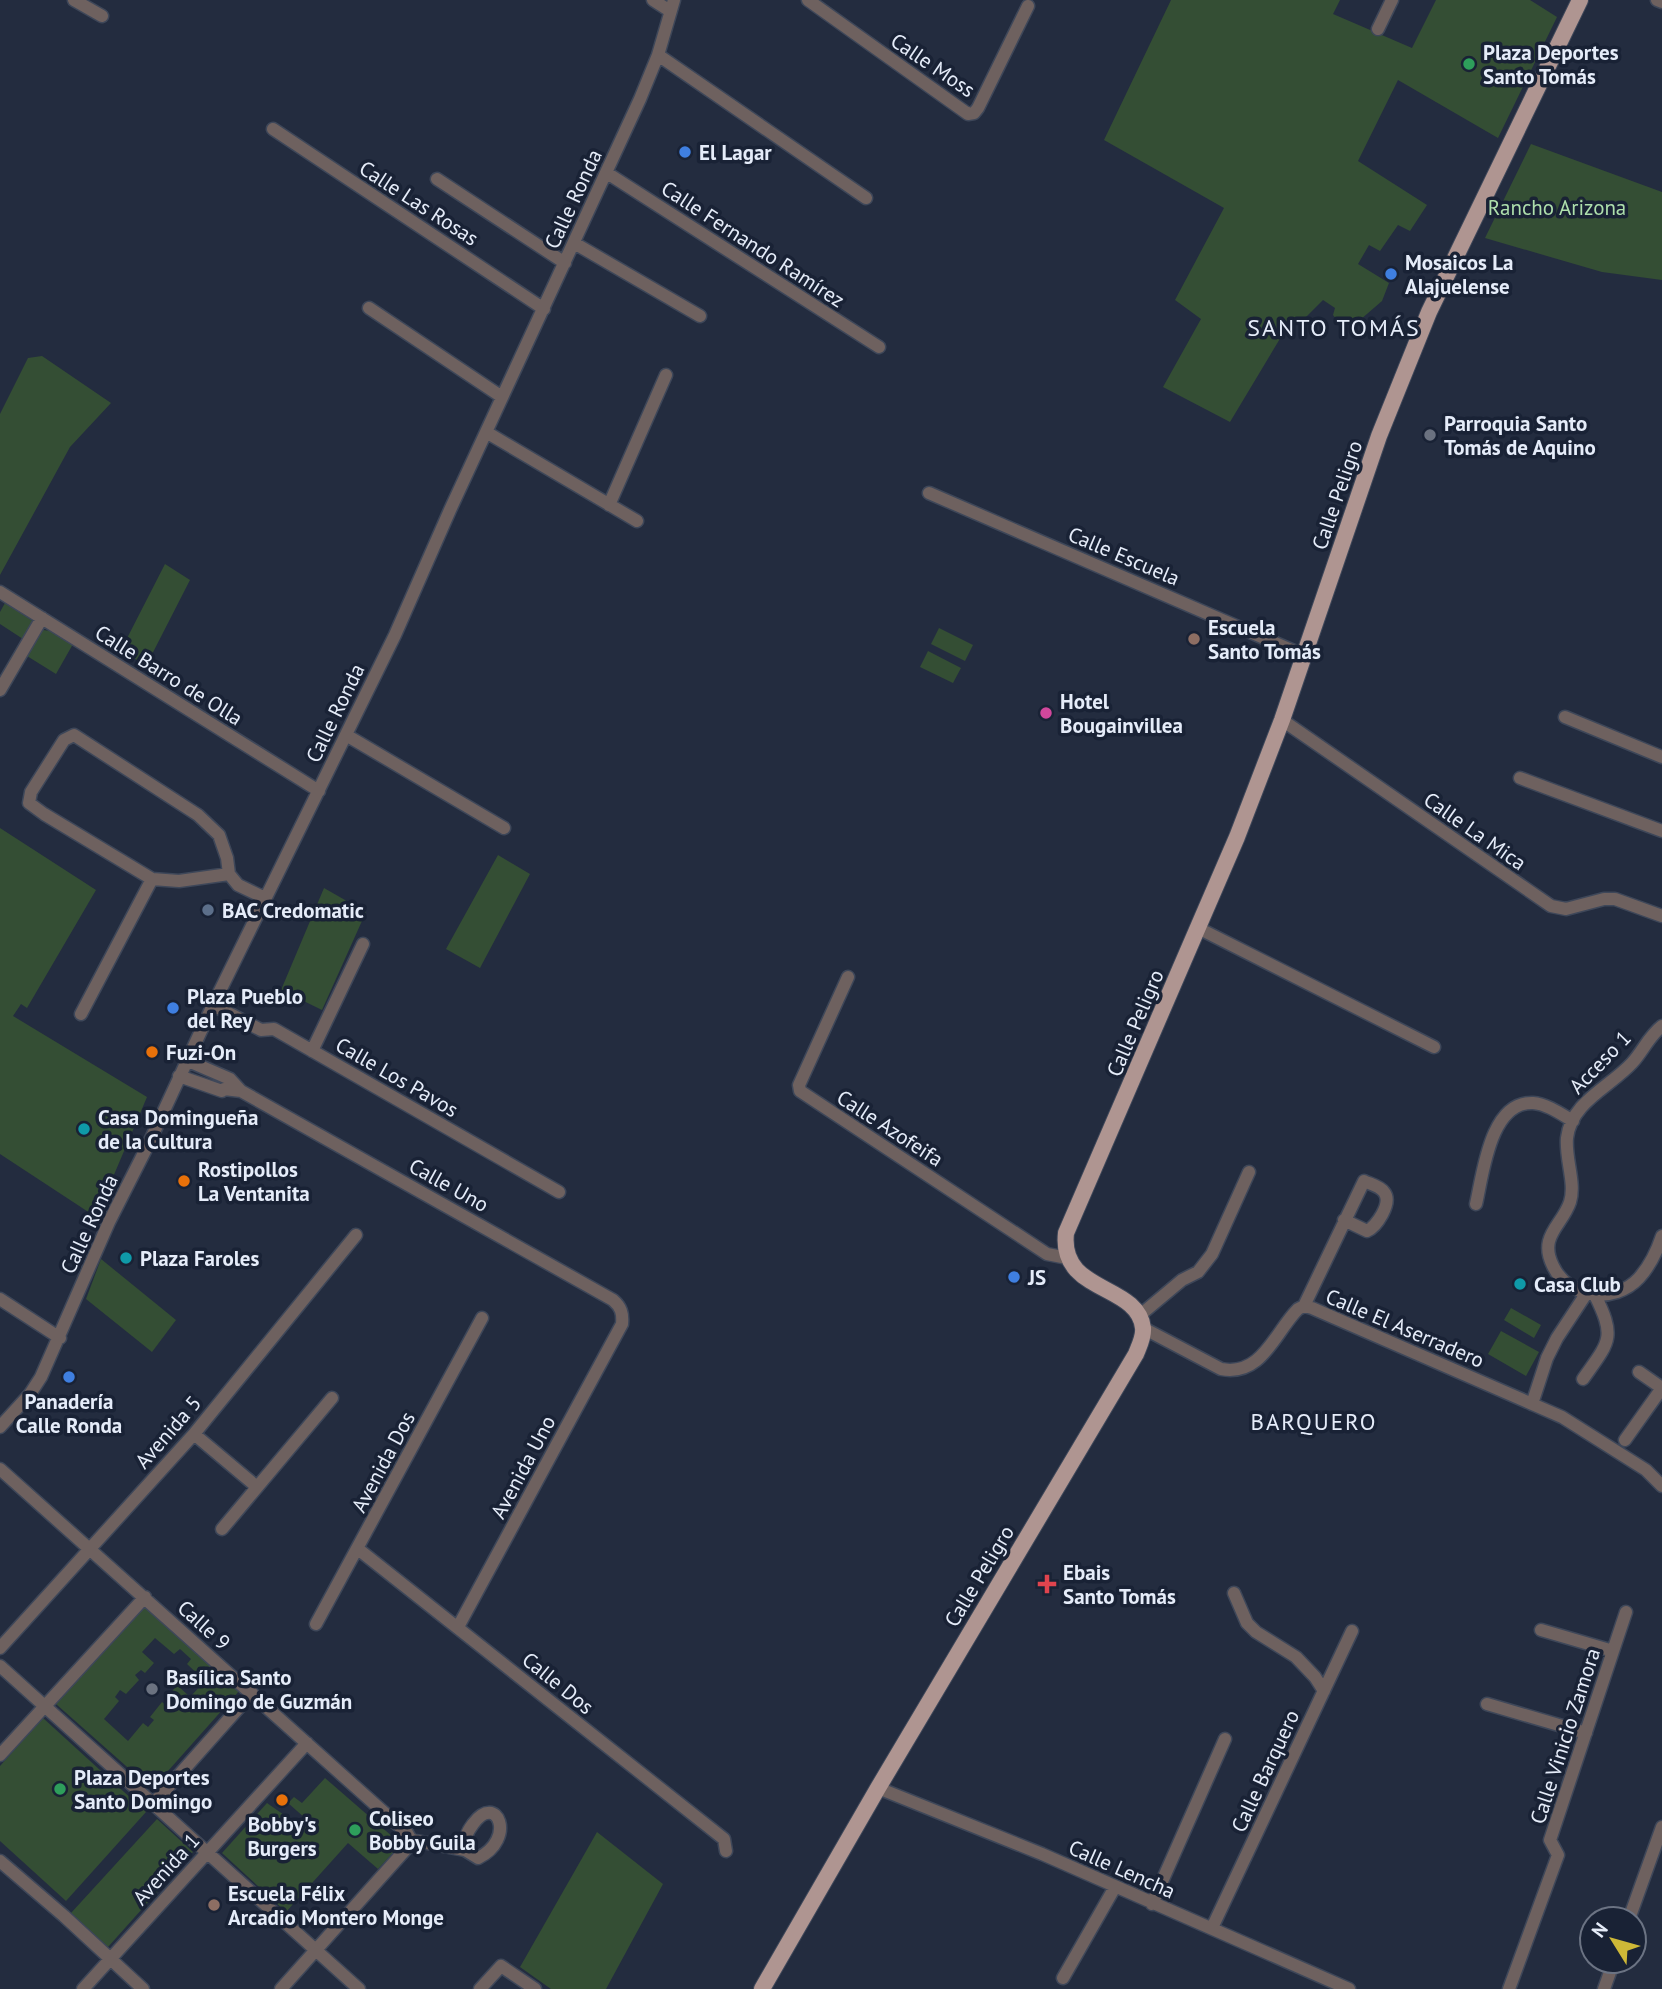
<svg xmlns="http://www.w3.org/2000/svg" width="1662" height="1989" font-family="'PT Sans',sans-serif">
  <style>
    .green { fill: #344e34; fill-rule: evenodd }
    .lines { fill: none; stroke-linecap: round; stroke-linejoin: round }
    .minor-casing { stroke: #3e4759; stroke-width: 15 }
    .major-casing { stroke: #3e4759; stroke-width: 18 }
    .minor { stroke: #6e615f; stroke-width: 12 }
    .major { stroke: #af9591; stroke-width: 16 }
    .leisure-dot { fill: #2e9e5b; stroke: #192235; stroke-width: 2.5 }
    .shop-dot { fill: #3f7fe0; stroke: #192235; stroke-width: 2.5 }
    .worship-dot { fill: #6b7280; stroke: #192235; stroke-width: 2.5 }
    .education-dot { fill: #8d6e63; stroke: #192235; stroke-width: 2.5 }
    .hotel-dot { fill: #d1479c; stroke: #192235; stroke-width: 2.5 }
    .service-dot { fill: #5c6f8a; stroke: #192235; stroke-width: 2.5 }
    .food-dot { fill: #e8710a; stroke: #192235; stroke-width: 2.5 }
    .culture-dot { fill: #0f9aa8; stroke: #192235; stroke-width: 2.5 }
    .health-dot { fill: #e0444e; stroke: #192235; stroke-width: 2.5 }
    .labels { text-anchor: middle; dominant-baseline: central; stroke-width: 7; stroke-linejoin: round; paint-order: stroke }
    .poi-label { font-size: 21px; font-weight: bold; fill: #e5ecf9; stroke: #192235; text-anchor: start }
    .street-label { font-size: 21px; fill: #e5ecf9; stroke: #192235 }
    .park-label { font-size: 21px; fill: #aedfac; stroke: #192235 }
    .neighbourhood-label { font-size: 23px; letter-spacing: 2px; fill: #e5ecf9; stroke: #192235 }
    .quarter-label { font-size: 24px; letter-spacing: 2px; fill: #e5ecf9; stroke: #192235 }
  </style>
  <rect width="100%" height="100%" fill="#232c3f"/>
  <path class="green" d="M 1171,0 L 1340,0 L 1333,14 L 1412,48 L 1436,0 L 1530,0 L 1557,17 L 1498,138 L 1398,80 L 1358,161 L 1427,205 L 1410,231 L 1398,225 L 1380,251 L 1369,245 L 1358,264 L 1389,283 L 1382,301 L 1353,326 L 1337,320 L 1333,315 L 1335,308 L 1323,300 L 1307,316 L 1284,332 L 1230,422 L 1163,387 L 1201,319 L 1175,300 L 1224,208 L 1104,140 Z
    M 1531,144 L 1662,192 L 1662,280 L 1602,272 L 1485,238 Z
    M 42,356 L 111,403 L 70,447 L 0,575 L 0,414 L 28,358 Z
    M 165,564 L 190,580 L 146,666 L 121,650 Z
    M 5,603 L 33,621 L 32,627 L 23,639 L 0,624 L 0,612 Z
    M 939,628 L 973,645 L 965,661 L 931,644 Z
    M 43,630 L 51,631 L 73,644 L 56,674 L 27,656 Z
    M 928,651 L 961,668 L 953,683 L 920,667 Z
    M 0,828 L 96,890 L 27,1008 L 21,1004 L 13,1016 L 147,1097 L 96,1217 L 0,1154 Z
    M 498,855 L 530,874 L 480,968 L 446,949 Z
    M 324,888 L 366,912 L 322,1010 L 281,990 Z
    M 101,1259 L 176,1320 L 152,1352 L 86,1299 Z
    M 1511,1308 L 1541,1325 L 1534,1338 L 1504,1320 Z
    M 1501,1331 L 1539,1352 L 1526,1376 L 1488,1354 Z
    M 144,1607 L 240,1690 L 152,1789 L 56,1704 ZM 155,1638 L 174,1654 L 180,1649 L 191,1659 L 187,1664 L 205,1681 L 190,1697 L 177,1685 L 169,1695 L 173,1698 L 167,1706 L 162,1702 L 150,1717 L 154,1720 L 148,1727 L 143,1723 L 128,1741 L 104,1719 L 119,1701 L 115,1697 L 120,1690 L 126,1694 L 139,1680 L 135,1675 L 141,1670 L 145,1673 L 154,1663 L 142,1652 Z
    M 43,1718 L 146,1812 L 66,1901 L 0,1841 L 0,1766 Z
    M 325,1778 L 401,1844 L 378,1869 L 348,1843 L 286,1912 L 222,1853 L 267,1803 L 297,1824 L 303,1821 L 305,1818 L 288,1803 L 294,1797 L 302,1803 Z
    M 157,1819 L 193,1852 L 108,1947 L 71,1913 Z
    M 597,1832 L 663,1884 L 606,1989 L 551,1989 L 520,1967 Z"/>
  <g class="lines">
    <g class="minor-casing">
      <path id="minor" d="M 74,0 L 102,16
        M 653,0 L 670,11
        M 808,0 L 968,114 L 974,113 L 978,108 L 1028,6
        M 1657,0 L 1662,2
        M 1378,29 L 1392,0
        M 658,55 L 866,198
        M 273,129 L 544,309
        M 607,173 L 879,347
        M 437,179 L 565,263
        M 574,243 L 700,316
        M 369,308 L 502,397
        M 486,432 L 637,521
        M 929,493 L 1303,655
        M 609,505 L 666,375
        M 0,592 L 319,791
        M 0,690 L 42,618
        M 1565,717 L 1662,757
        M 1282,720 L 1551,906 L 1566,909 L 1604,899 L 1615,899 L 1662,916
        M 346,735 L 504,828
        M 1520,778 L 1662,831
        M 229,874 L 179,881 L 152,879 L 44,814 L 29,803 L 31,792 L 64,740 L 74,735 L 198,815 L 219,835 L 227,858 L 229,874 L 238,885 L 265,898
        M 1198,928 L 1434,1047
        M 848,977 L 799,1085 L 800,1091 L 1047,1254 L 1067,1258
        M 213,1005 L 261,1030 L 274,1029 L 559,1192
        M 81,1014 L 152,879
        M 1662,1026 C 1649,1036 1643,1051 1632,1063 C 1610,1087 1571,1102 1567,1138 C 1565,1159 1576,1183 1570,1202 C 1562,1226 1538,1236 1553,1266 C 1568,1298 1614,1305 1639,1278 C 1649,1267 1657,1251 1662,1236
        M 312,1051 L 363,944
        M 186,1060 L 230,1079 L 241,1091 L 613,1300 C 621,1307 623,1313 622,1324 L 458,1627
        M 179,1076 L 222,1091 L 224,1089 L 241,1091
        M 1476,1204 C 1483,1174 1490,1101 1533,1103 C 1547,1104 1561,1114 1573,1121
        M 0,1299 L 60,1338
        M 1304,1306 L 1364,1181 C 1370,1184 1380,1186 1384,1192 C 1393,1203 1376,1227 1367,1231 L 1344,1220
        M 1139,1316 L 1182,1280 L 1198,1272 L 1212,1254 L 1249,1172
        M 1143,1328 L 1221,1369 C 1262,1377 1275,1332 1298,1309 L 1304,1306 L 1312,1308 L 1562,1417 L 1646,1470 L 1662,1486
        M 1639,1372 L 1662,1388
        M 1583,1379 C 1610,1341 1616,1338 1595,1295
        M 1532,1404 L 1547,1358 L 1557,1338 L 1586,1294
        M 0,1427 L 30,1394 L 41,1377 L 109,1222 L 149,1143 L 213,1005 L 395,635 L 450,510 L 640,99 L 658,55 L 674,0
        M 194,1434 L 257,1487
        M 1625,1440 L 1662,1388
        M 0,1469 L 407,1833 L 411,1840
        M 222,1529 L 332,1398
        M 358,1549 L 724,1839 L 726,1851
        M 1234,1593 L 1247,1623 L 1256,1632 L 1296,1657 L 1315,1677 L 1324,1691
        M 316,1624 L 482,1318
        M 1541,1630 L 1613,1651
        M 0,1648 L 194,1434 L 356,1235
        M 0,1666 L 359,1989
        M 1487,1704 L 1586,1733
        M 0,1755 L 145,1597
        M 878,1788 L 1042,1854 L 1349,1989
        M 154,1803 L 252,1693
        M 411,1840 L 465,1850 L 478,1858 C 517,1839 497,1791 473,1824 C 466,1833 464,1840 465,1850
        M 0,1861 L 64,1916 L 143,1989
        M 1152,1904 L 1225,1739
        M 1629,1919 L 1662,1827
        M 1212,1928 L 1352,1631
        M 1063,1978 L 1115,1887
        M 83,1989 L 307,1743
        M 281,1989 L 407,1848 L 411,1840
        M 480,1989 L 501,1966 L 535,1989
        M 1509,1989 L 1558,1855 L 1550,1840 L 1626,1612
        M 1604,1989 L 1614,1961"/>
    </g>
    <g class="major-casing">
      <path id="major" d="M 762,1989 L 878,1788 L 1136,1354 C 1139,1346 1144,1337 1143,1328 C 1138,1283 1059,1294 1066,1233 L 1237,837 L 1282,720 L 1379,436 L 1429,312 L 1580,0"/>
    </g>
    <use href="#minor" class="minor"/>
    <use href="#major" class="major"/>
  </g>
  <g class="leisure-dot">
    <circle cx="1469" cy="64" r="7"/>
    <circle cx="60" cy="1789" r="7"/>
    <circle cx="355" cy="1830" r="7"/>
  </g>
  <g class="shop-dot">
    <circle cx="685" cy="152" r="7"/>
    <circle cx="1391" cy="274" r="7"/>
    <circle cx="173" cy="1008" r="7"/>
    <circle cx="1014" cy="1277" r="7"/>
    <circle cx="69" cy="1377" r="7"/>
  </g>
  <g class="worship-dot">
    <circle cx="1430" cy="435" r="7"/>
    <circle cx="152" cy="1689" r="7"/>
  </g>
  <g class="education-dot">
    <circle cx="1194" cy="639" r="7"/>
    <circle cx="214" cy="1905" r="7"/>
  </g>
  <circle class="hotel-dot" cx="1046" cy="713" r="7"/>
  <circle class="service-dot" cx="208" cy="910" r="7"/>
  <g class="food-dot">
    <circle cx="152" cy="1052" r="7"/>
    <circle cx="184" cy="1181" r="7"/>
    <circle cx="282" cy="1800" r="7"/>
  </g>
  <g class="culture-dot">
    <circle cx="84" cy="1129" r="7"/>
    <circle cx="126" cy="1258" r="7"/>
    <circle cx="1520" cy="1284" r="7"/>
  </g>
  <path class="health-dot" d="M1043.5 1573.5h7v7h7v7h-7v7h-7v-7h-7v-7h7z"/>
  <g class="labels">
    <g class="poi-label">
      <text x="1483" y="52">Plaza Deportes<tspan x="1483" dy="24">Santo Tomás</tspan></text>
      <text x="699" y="152">El Lagar</text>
      <text x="1405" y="262">Mosaicos La<tspan x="1405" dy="24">Alajuelense</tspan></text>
      <text x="1444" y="423">Parroquia Santo<tspan x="1444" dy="24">Tomás de Aquino</tspan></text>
      <text x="1208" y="627">Escuela<tspan x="1208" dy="24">Santo Tomás</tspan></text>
      <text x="1060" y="701">Hotel<tspan x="1060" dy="24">Bougainvillea</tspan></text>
      <text x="222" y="910">BAC Credomatic</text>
      <text x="187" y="996">Plaza Pueblo<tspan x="187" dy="24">del Rey</tspan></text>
      <text x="166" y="1052">Fuzi-On</text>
      <text x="98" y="1117">Casa Domingueña<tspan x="98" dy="24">de la Cultura</tspan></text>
      <text x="198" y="1169">Rostipollos<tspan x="198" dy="24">La Ventanita</tspan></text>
      <text x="140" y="1258">Plaza Faroles</text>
      <text x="1028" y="1277">JS</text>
      <text x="1534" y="1284">Casa Club</text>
      <text x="69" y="1401" text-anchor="middle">Panadería<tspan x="69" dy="24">Calle Ronda</tspan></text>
      <text x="1063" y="1572">Ebais<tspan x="1063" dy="24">Santo Tomás</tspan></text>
      <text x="166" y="1677">Basílica Santo<tspan x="166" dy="24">Domingo de Guzmán</tspan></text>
      <text x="74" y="1777">Plaza Deportes<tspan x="74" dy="24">Santo Domingo</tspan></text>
      <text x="369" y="1818">Coliseo<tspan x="369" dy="24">Bobby Guila</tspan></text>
      <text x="282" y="1824" text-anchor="middle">Bobby's<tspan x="282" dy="24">Burgers</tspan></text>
      <text x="228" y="1893">Escuela Félix<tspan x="228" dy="24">Arcadio Montero Monge</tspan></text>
    </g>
    <g class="street-label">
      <text transform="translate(933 65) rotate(34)">Calle Moss</text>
      <text transform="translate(573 199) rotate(-65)">Calle Ronda</text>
      <text transform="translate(419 203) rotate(33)">Calle Las Rosas</text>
      <text transform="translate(753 244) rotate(33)">Calle Fernando Ramírez</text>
      <text transform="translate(1337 495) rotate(-71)">Calle Peligro</text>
      <text transform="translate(1124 556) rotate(23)">Calle Escuela</text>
      <text transform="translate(169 675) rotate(32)">Calle Barro de Olla</text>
      <text transform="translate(335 713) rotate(-64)">Calle Ronda</text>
      <text transform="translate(1475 831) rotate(35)">Calle La Mica</text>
      <text transform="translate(1135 1023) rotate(-67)">Calle Peligro</text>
      <text transform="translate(1600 1062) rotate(-46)">Acceso 1</text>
      <text transform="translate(397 1077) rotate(30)">Calle Los Pavos</text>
      <text transform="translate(890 1128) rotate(33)">Calle Azofeifa</text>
      <text transform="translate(449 1185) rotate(29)">Calle Uno</text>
      <text transform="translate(89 1224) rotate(-65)">Calle Ronda</text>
      <text transform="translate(1405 1328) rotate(23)">Calle El Aserradero</text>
      <text transform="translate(168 1432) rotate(-49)">Avenida 5</text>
      <text transform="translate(383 1462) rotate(-62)">Avenida Dos</text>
      <text transform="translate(523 1467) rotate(-62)">Avenida Uno</text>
      <text transform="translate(979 1576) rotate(-59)">Calle Peligro</text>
      <text transform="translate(204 1625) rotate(42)">Calle 9</text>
      <text transform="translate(558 1683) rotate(39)">Calle Dos</text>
      <text transform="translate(1565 1736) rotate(-72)">Calle Vinicio Zamora</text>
      <text transform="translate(1265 1771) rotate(-65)">Calle Barquero</text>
      <text transform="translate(166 1869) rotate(-48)">Avenida 1</text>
      <text transform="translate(1122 1869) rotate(24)">Calle Lencha</text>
    </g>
    <g class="park-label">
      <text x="1557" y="207">Rancho Arizona</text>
    </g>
    <g class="neighbourhood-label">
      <text x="1314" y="1421">BARQUERO</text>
    </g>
    <g class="quarter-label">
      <text x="1334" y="327">SANTO TOMÁS</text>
    </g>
  </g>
  <g transform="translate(1613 1940) rotate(307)"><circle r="33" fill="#192235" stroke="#6b7383" stroke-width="2"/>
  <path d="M0-5L12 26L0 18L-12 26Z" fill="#ceb837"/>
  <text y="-10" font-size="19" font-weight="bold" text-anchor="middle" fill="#e5ecf9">N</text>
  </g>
</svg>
